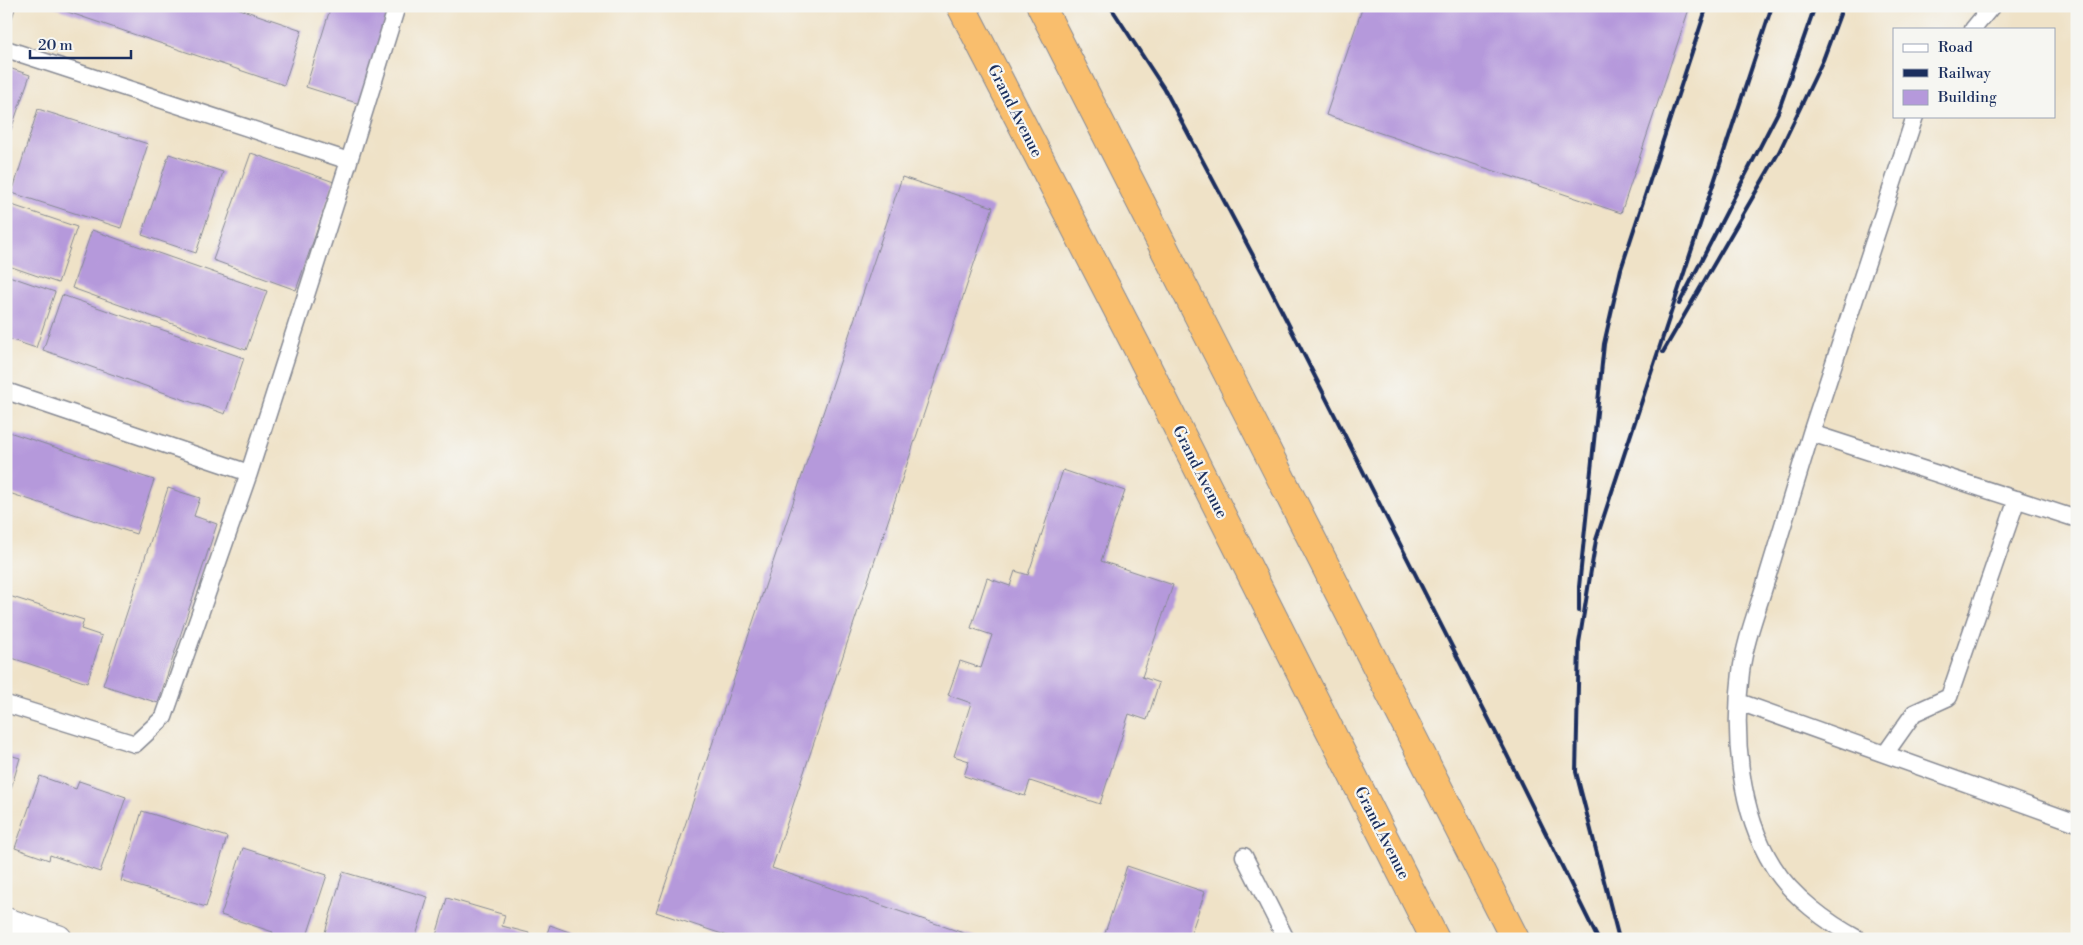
<svg xmlns="http://www.w3.org/2000/svg" width="2083" height="945" font-family="'Libre Bodoni',serif">
  <style>
    .building { fill: #b599db }
    .lines { fill: none; stroke-linecap: round; stroke-linejoin: round }
    .lane-casing { stroke: #858892; stroke-width: 19 }
    .street-casing { stroke: #858892; stroke-width: 30 }
    .highway-casing { stroke: #858892; stroke-width: 30 }
    .lane { stroke: #fff; stroke-width: 16 }
    .street { stroke: #fff; stroke-width: 28 }
    .highway { stroke: #f9be6d; stroke-width: 28 }
    .rail { stroke: #1b2f5e; stroke-width: 4 }
    .labels { text-anchor: middle; dominant-baseline: central; stroke-width: 4.5; stroke-linejoin: round; paint-order: stroke }
    .street-label { font-size: 16px; fill: #1b2f5e; stroke: #f6f6f2 }
  </style>
  <rect width="100%" height="100%" fill="#f6f6f2"/>
  <filter id="ink" filterUnits="userSpaceOnUse"><feTurbulence type="fractalNoise" baseFrequency=".02" numOctaves="2"/><feDisplacementMap in="SourceGraphic" scale="10" xChannelSelector="R" yChannelSelector="G"/><feConvolveMatrix kernelMatrix="1 2 1 2 8 2 1 2 1" color-interpolation-filters="sRGB"/></filter>
  <filter id="wash" filterUnits="userSpaceOnUse"><feTurbulence type="fractalNoise" baseFrequency=".0096" numOctaves="4" result="noise"/><feDisplacementMap in="SourceGraphic" scale="20" xChannelSelector="R" yChannelSelector="G"/><feGaussianBlur stdDeviation="1.12" result="paint"/><feColorMatrix in="noise" values="0 0 0 0 0 0 0 0 0 0 0 0 0 0 0 0 0 1.4 0 .05"/><feComposite in="paint" operator="in"/></filter>
  <g filter="url(#wash)">
    <rect width="100%" height="100%" fill="#efe2c7"/>
    <g id="blocks">
      <path class="building" d="M 6,6 L 16,6 L 9,27 L 6,27 Z
        M 231,6 L 302,30 L 284,85 L 53,7 Z
        M 331,6 L 390,6 L 360,104 L 306,87 Z
        M 1363,6 L 1690,6 L 1621,213 L 1326,115 Z
        M 6,67 L 30,75 L 7,141 L 6,141 Z
        M 38,109 L 148,144 L 121,228 L 12,193 Z
        M 251,153 L 334,182 L 296,290 L 213,260 Z
        M 169,154 L 223,172 L 196,253 L 142,235 Z
        M 902,177 L 993,207 L 772,868 L 981,939 L 737,939 L 656,912 Z
        M 6,203 L 77,227 L 58,283 L 6,265 Z
        M 92,230 L 267,291 L 246,350 L 72,288 Z
        M 6,275 L 55,292 L 36,348 L 6,338 Z
        M 62,295 L 244,358 L 225,414 L 43,350 Z
        M 6,431 L 154,480 L 136,534 L 6,492 Z
        M 1063,470 L 1125,491 L 1101,561 L 1173,585 L 1142,677 L 1159,683 L 1147,720 L 1129,714 L 1100,804 L 1030,781 L 1025,796 L 964,776 L 969,761 L 954,756 L 971,703 L 948,695 L 960,661 L 981,668 L 992,635 L 971,628 L 987,578 L 1010,586 L 1015,571 L 1028,575 Z
        M 168,488 L 200,498 L 194,516 L 217,524 L 158,703 L 103,685 Z
        M 6,595 L 84,620 L 81,629 L 102,636 L 87,683 L 6,656 Z
        M 6,754 L 20,758 L 7,802 L 6,802 Z
        M 40,776 L 76,789 L 79,781 L 126,797 L 100,872 L 50,855 L 49,860 L 15,848 Z
        M 142,811 L 227,837 L 206,907 L 121,881 Z
        M 243,848 L 327,875 L 306,939 L 282,939 L 272,935 L 273,932 L 221,915 Z
        M 1127,866 L 1205,892 L 1189,939 L 1103,939 Z
        M 343,872 L 428,897 L 415,939 L 323,939 Z
        M 447,898 L 505,915 L 502,926 L 529,933 L 527,939 L 435,939 Z
        M 550,925 L 588,939 L 545,939 Z"/>
    </g>
  </g>
  <g filter="url(#ink)">
    <use href="#blocks" fill-opacity="0" stroke="#858892" stroke-width="1"/>
    <g class="lines">
      <g class="lane-casing">
        <path id="lane" d="M 1973,29 L 1992,6
          M 6,49 L 349,161 L 397,6
          M 1915,116 L 1811,433 L 2077,519
          M 6,391 L 249,473
          M 1811,433 C 1796,482 1781,532 1766,581 C 1757,611 1745,641 1741,672 C 1733,734 1739,812 1773,866 C 1791,896 1828,923 1858,939
          M 1739,702 L 2077,823
          M 6,704 L 135,744 L 164,717 L 249,473 L 349,161
          M 1885,754 L 1914,713 L 1949,697 L 2017,499
          M 1244,856 L 1286,939"/>
      </g>
      <g class="street-casing">
        <path id="street" d="M 6,922 L 58,939"/>
      </g>
      <g class="highway-casing">
        <path id="highway" d="M 961,6 L 1138,349 L 1435,939
          M 1041,6 L 1515,939"/>
      </g>
      <use href="#lane" class="lane"/>
      <use href="#street" class="street"/>
      <use href="#highway" class="highway"/>
      <path class="rail" d="M 1110,6 L 1165,90 L 1264,276 L 1505,751 L 1598,939
        M 1679,304 L 1778,112 L 1815,6
        M 1663,352 L 1779,152 L 1823,60 L 1843,6
        M 1579,611 L 1579,587 L 1604,344 L 1621,269 L 1707,6
        M 1619,939 L 1576,772 L 1579,643 L 1596,540 L 1772,6"/>
    </g>
  </g>
  <g class="labels">
    <g class="street-label">
      <text transform="translate(1015 111) rotate(63)">Grand Avenue</text>
      <text transform="translate(1200 472) rotate(63)">Grand Avenue</text>
      <text transform="translate(1382 833) rotate(63)">Grand Avenue</text>
    </g>
  </g>
  <rect width="2083" height="945" fill="none" stroke="#f6f6f2" stroke-width="25"/>
  <rect x="1893" y="28" width="162" height="90" fill="#f6f6f2" stroke="#9ea6b7"/>
  <rect x="1903" y="44" width="25" height="8" fill="#ffffff" stroke="#9ea6b7"/>
  <text x="1938" y="52" font-size="15" fill="#1b2f5e">Road</text>
  <rect x="1903" y="69" width="25" height="8" fill="#1b2f5e" stroke="#9ea6b7"/>
  <text x="1938" y="78" font-size="15" fill="#1b2f5e">Railway</text>
  <rect x="1903" y="90" width="25" height="15" fill="#b599db" stroke="#9ea6b7"/>
  <text x="1938" y="102" font-size="15" fill="#1b2f5e">Building</text>
  <path d="M30 50v8h101v-8" fill="none" stroke="#1b2f5e" stroke-width="2.5"/>
  <text x="38" y="50" font-size="15" fill="#1b2f5e" stroke="#f6f6f2" stroke-width="4" paint-order="stroke">20 m</text>
</svg>
